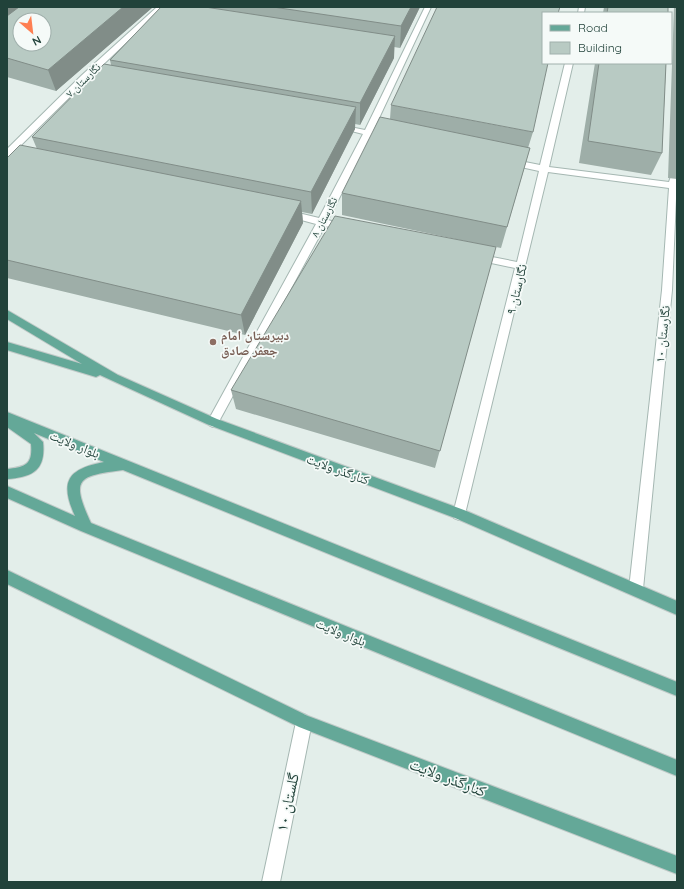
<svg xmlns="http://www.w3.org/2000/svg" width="684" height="889" font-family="Quicksand,'Noto Naskh Arabic',sans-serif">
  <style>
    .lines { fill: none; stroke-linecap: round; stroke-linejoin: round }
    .minor-casing { stroke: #a5b7b2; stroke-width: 2 }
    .major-casing { stroke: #c1cac8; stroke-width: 2 }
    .minor { fill: #fff; fill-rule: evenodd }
    .major { fill: #64a898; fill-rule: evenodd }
    .wall { fill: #9eaea8 }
    .shaded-wall { fill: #818d88 }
    .building { fill: #b8cac3; stroke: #818d88; fill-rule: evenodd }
    .education-dot { fill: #8d6e63; stroke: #f5faf8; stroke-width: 1.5 }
    .labels { text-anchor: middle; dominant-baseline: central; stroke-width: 3.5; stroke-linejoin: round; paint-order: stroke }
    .far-street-label { font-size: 11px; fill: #21423a; stroke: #f5faf8 }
    .street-label { font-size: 13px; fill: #21423a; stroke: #f5faf8 }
    .education-label { font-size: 13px; font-weight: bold; fill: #785e54; stroke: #f5faf8; text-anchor: start }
    .near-street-label { font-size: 16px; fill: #21423a; stroke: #f5faf8 }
  </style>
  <rect width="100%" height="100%" fill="#e3eeea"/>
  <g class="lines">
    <g class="minor-casing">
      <path id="minor" d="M 157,7 L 164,7 L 91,76 L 109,79 L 109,83 L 87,80 L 10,156 L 7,157 L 7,149 L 82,75 Z
        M 425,7 L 431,7 L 373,131 L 392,137 L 388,139 L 371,136 L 328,220 L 349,226 L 351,228 L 346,231 L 325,226 L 217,425 L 213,427 L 209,425 L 207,422 L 209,419 L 316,224 L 283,215 L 281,213 L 286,210 L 319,218 L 363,134 L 336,127 L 340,125 L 365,130 Z
        M 579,7 L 585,7 L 584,13 L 578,13 Z
        M 565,63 L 573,63 L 549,167 L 669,182 L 671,176 L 677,176 L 672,290 L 643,589 L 641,594 L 636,596 L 631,594 L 629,589 L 662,290 L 669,188 L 548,172 L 465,514 L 464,518 L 459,520 L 454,518 L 453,514 L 515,268 L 477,260 L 472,257 L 477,254 L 517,262 L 539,171 L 507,164 L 506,162 L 510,159 L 540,165 Z
        M 304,714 L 309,717 L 312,722 L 280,882 L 262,882 L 296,722 L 299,717 Z"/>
    </g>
    <g class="major-casing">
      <path id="major" d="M 7,310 L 118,375 L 217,419 L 464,510 L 677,601 L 677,615 L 455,518 L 209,425 L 100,375 L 96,377 L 7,350 L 7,342 L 82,364 L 7,319 Z
        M 7,412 L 677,682 L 677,696 L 123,470 C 78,476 70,478 91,523 L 677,760 L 677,776 L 81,531 L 7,498 L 7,486 L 75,516 C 59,481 68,469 104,462 L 34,433 L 43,442 C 46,470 33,477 7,479 L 7,469 C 25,467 33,465 31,444 L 7,427 Z
        M 7,570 L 308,716 L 677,856 L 677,874 L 299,727 L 7,584 Z"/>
    </g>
    <use href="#minor" class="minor"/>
    <use href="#major" class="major"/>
  </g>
  <path class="wall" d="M 7,7 L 153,7 L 56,91 L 7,77 Z
    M 161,7 L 420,7 L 400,48 L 394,47 L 394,58 L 360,125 L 355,124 L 355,129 L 312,214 L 302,212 L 303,223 L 245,335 L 7,278 L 7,158 L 37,149 L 32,137 L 111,65 L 110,60 Z
    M 604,7 L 668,7 L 668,13 L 603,13 Z
    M 674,7 L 677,7 L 677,179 L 668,178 Z
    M 595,63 L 666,63 L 662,153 L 651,175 L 579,163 Z
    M 391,105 L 533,132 L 528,148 L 530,148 L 501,248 L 496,247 L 435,468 L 236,409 L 231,390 L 493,247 L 342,215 L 342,193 L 390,119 Z"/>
  <path class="shaded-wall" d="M 7,7 L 31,7 L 7,26 Z
    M 123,7 L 153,7 L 56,91 L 48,70 Z
    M 411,7 L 420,7 L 400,48 L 401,26 Z
    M 395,36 L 394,58 L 360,125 L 360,103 Z
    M 356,107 L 355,129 L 312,214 L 311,192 Z
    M 301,201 L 303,223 L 245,335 L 241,315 Z"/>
  <path class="building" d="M 19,7 L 123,7 L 48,70 L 7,58 L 7,16 ZM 20,20 L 44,20 L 44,44 L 20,44 Z
    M 161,7 L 205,7 L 395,36 L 360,103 L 110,60 Z
    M 273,7 L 411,7 L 401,26 Z
    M 437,7 L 560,7 L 558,13 L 543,13 L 543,63 L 548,63 L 533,132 L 391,105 Z
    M 608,7 L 668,7 L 668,13 L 607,13 Z
    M 599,63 L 666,63 L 662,153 L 588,141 Z
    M 104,64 L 356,107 L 311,192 L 32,137 Z
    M 380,117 L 530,148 L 507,227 L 342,193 Z
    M 20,145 L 301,201 L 241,315 L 7,260 L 7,158 Z
    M 335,216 L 496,247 L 440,451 L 231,390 Z"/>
  <circle class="education-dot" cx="213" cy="342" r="4"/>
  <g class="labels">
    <g class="far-street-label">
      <text transform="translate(83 80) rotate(-44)">نگارستان ۷</text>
      <text transform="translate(324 217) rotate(-62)">نگارستان ۸</text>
    </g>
    <g class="street-label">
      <text transform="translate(516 289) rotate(-76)">نگارستان ۹</text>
      <text transform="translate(662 334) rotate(-84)">نگارستان ۱۰</text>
      <text transform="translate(75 444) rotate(22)">بلوار ولایت</text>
      <text transform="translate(338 469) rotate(20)">کنارگذر ولایت</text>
      <text transform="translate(341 632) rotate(22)">بلوار ولایت</text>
    </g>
    <g class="education-label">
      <text x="221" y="335">دبیرستان امام<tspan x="221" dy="15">جعفر صادق</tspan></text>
    </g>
    <g class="near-street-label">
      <text transform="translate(448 777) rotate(21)">کنارگذر ولایت</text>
      <text transform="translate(287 802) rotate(-78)">گلستان ۱۰</text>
    </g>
  </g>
  <rect width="684" height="889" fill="none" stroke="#21423a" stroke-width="16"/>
  <rect x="542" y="12" width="130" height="52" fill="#f5faf8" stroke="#a0b0ac"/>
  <rect x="550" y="25" width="20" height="6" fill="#64a898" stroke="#a0b0ac"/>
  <text x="578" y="32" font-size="12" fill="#21423a">Road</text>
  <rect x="550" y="42" width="20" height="12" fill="#b8cac3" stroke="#a0b0ac"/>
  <text x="578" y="52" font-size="12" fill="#21423a">Building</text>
  <g transform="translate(32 32) rotate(152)"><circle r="19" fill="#f5faf8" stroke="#a0b0ac"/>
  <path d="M0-3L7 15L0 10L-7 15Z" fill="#fe7f52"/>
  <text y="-6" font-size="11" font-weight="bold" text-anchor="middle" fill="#21423a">N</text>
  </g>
</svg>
